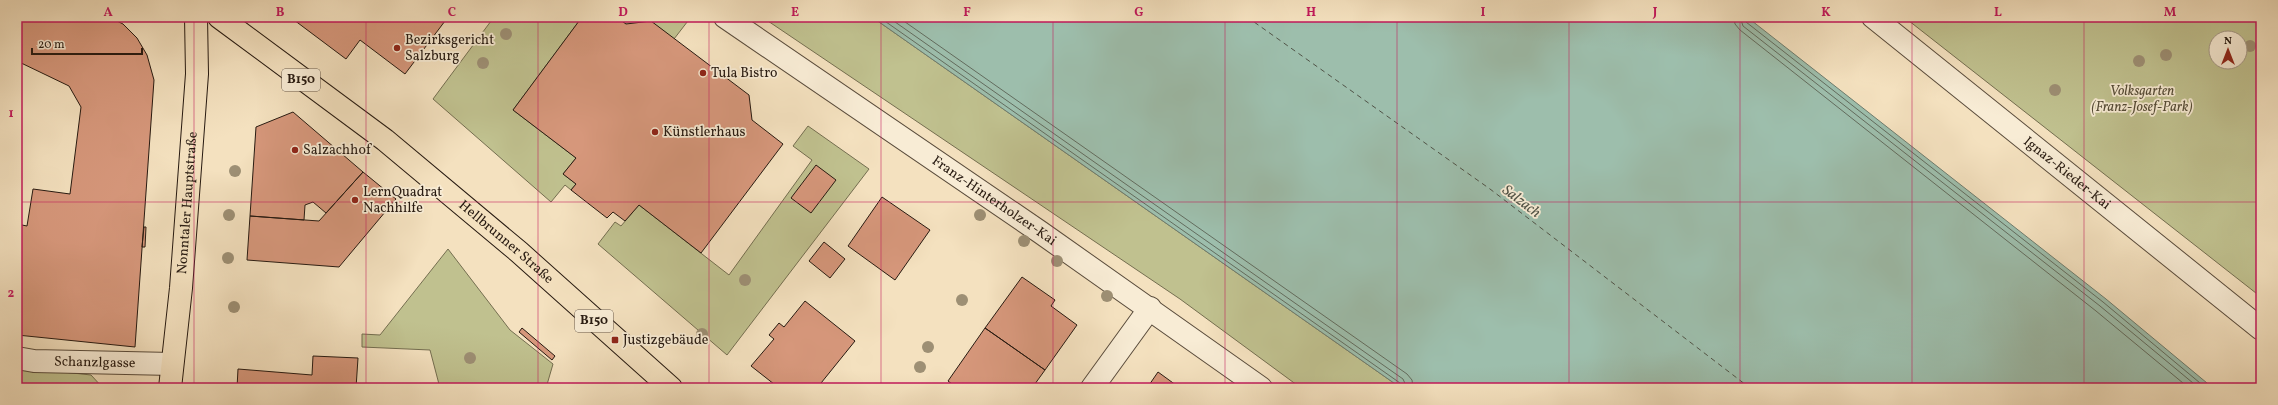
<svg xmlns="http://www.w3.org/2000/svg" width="2278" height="405" font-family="Vollkorn,serif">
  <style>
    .green { fill: #c0c18f; stroke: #746e50; fill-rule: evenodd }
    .water { fill: #9dbeac; stroke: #6e7c6e }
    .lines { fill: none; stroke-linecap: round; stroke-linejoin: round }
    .shore { stroke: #626c5e; stroke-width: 1 }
    .ferry { stroke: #505347; stroke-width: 1; stroke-dasharray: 5 4; stroke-linecap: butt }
    .building { fill: #d6977b; stroke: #271a11 }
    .minor-casing { stroke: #5a4c3c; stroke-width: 24 }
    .major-casing { stroke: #271a11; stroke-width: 24 }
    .minor { stroke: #f8ecd5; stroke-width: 22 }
    .major { stroke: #f4e1bf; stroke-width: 22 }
    .tree { fill: #9d8f74 }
    .grid { fill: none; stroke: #c2185b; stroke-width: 1; stroke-opacity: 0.55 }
    .poi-dot { fill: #8f2418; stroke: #f8ecd5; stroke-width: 1.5 }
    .labels { text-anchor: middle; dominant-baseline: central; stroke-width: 3.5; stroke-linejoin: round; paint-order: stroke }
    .shield { fill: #f8ecd5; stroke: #66594c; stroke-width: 1 }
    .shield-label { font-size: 13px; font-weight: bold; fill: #271a11 }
    .poi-label { font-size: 14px; fill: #271a11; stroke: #f8ecd5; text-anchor: start }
    .park-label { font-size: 14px; font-style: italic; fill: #554c37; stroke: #f8ecd5 }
    .street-label { font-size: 14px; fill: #271a11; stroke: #f8ecd5 }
    .water-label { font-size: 15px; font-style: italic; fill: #505347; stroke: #f8ecd5 }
    .neatline { fill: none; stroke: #c2185b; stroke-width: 1.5 }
    .grid-label { font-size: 13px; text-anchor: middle; font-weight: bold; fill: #c2185b }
  </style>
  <rect width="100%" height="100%" fill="#f4e1bf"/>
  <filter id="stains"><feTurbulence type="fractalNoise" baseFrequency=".005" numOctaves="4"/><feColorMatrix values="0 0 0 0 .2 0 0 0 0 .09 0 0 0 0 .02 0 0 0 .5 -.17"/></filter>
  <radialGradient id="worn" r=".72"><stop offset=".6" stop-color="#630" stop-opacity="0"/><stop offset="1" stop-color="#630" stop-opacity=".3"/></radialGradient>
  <path class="green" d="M 494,17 L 582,17 L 513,110 L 576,158 L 563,174 L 576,184 L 571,190 L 565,185 L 551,202 L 433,99 Z
    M 616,17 L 691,17 L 674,39 L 626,24 Z
    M 762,17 L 872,17 L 1401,388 L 1301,388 L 1180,299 Z
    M 1904,17 L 2261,17 L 2261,297 ZM 2216,38 L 2240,38 L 2240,62 L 2216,62 Z
    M 808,126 L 869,169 L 727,355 L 598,244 L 615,222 L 621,226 L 639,205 L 729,275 L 812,160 L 793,146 Z
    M 448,249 L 510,330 L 553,364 L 546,388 L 440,388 L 430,350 L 362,347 L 362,334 L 380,335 Z
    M 17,367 L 91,375 L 103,388 L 17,388 Z"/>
  <path class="water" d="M 872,17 L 1747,17 L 2106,299 L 2213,388 L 1401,388 Z"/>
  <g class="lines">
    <path class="shore" d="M 879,17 L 1400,383 L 1402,388
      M 888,17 L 1403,379 L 1407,388
      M 898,17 L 1407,374 L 1412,380 L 1413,388
      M 1734,17 L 1735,24 L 1740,30 L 2096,311 L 2189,388
      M 1740,17 L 1743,26 L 2100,306 L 2199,388
      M 1745,17 L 1746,22 L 2103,302 L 2206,388"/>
    <path class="ferry" d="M 1247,17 L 1490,189 L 1750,388"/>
  </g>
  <path class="building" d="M 17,17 L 109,17 L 123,24 L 137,38 L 147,55 L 154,80 L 135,347 L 17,335 L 17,224 L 27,226 L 33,189 L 70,194 L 81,107 L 69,86 L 17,61 Z
    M 290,17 L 448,17 L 405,74 L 360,40 L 346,59 Z
    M 582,17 L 616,17 L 626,24 L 651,21 L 749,95 L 752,120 L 783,144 L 701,253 L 639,205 L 625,221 L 613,212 L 607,218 L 571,190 L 576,184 L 563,174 L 576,158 L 513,110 Z
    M 293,112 L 363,172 L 326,213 L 313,202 L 305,205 L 304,220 L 250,216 L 256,127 Z
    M 816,165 L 836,180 L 811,213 L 791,198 Z
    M 363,172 L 396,199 L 339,267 L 247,260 L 250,216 L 319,221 Z
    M 882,197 L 930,230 L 895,280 L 848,246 Z
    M 144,227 L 146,227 L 145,247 L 142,247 Z
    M 824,242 L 845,259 L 830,278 L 809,261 Z
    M 1022,277 L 1055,300 L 1051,306 L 1077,325 L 1045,370 L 985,328 Z
    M 805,301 L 855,341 L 817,388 L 779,388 L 751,366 L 774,339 L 769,335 L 779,323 L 784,327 Z
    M 522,328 L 555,356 L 552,360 L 519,332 Z
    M 985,328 L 1045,370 L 1032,388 L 957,388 L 948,381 Z
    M 313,356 L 358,358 L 356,388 L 237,388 L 238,369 L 312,375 Z
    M 1158,372 L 1180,388 L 1147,388 Z"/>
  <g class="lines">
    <g class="minor-casing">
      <g id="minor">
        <path id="s1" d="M 725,17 L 1040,232 L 1261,388"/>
        <path id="s2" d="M 1873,17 L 2261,329"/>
        <path id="s3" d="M 17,358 L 34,361 L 172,364"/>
        <path d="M 1092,388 L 1150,308"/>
      </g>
    </g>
    <g class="major-casing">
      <g id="major">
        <path id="s4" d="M 219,17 L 385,140 L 519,252 L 671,388"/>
        <path id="s5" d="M 170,388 L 181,288 L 197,74 L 196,17"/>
      </g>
    </g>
    <use href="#minor" class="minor"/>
    <use href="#major" class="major"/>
  </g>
  <g class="tree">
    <circle cx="506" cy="34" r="6"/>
    <circle cx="2250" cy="46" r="6"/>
    <circle cx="2166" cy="55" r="6"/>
    <circle cx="2139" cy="61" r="6"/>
    <circle cx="483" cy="63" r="6"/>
    <circle cx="2055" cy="90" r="6"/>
    <circle cx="235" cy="171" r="6"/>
    <circle cx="229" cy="215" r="6"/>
    <circle cx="980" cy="215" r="6"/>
    <circle cx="1024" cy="241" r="6"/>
    <circle cx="228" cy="258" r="6"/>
    <circle cx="1057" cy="261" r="6"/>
    <circle cx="745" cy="280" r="6"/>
    <circle cx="1107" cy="296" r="6"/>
    <circle cx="962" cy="300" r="6"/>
    <circle cx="234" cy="307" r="6"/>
    <circle cx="702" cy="334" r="6"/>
    <circle cx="928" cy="347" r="6"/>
    <circle cx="470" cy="358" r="6"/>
    <circle cx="920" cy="367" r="6"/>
  </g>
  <path class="grid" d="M 194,17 L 194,388M 366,17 L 366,388M 538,17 L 538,388M 709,17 L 709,388M 881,17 L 881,388M 1053,17 L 1053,388M 1225,17 L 1225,388M 1397,17 L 1397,388M 1569,17 L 1569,388M 1740,17 L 1740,388M 1912,17 L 1912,388M 2084,17 L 2084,388M 17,202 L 2261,202"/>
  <g class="poi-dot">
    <circle cx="397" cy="48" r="4"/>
    <circle cx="703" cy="73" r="4"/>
    <circle cx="655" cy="132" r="4"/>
    <circle cx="295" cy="150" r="4"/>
    <circle cx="355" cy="200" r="4"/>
    <rect x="611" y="336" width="8" height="8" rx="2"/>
  </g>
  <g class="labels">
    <g class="shield">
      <rect x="282" y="69" width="38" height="22" rx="3"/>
      <rect x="575" y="310" width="38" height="22" rx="3"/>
    </g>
    <g class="shield-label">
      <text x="301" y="80">B150</text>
      <text x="594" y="321">B150</text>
    </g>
    <g class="poi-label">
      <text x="405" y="40">Bezirksgericht<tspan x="405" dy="16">Salzburg</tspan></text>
      <text x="711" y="73">Tula Bistro</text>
      <text x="663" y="132">Künstlerhaus</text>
      <text x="303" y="150">Salzachhof</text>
      <text x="363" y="192">LernQuadrat<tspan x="363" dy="16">Nachhilfe</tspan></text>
      <text x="623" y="340">Justizgebäude</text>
    </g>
    <g class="park-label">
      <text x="2142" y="91">Volksgarten<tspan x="2142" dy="16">(Franz-Josef-Park)</tspan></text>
    </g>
    <g class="street-label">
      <text stroke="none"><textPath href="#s2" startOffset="249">Ignaz-Rieder-Kai</textPath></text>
      <text stroke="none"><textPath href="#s1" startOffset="326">Franz-Hinterholzer-Kai</textPath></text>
      <text stroke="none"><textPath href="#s5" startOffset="186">Nonntaler Hauptstraße</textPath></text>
      <text stroke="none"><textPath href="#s4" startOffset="365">Hellbrunner Straße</textPath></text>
      <text stroke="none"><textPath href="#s3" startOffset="78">Schanzlgasse</textPath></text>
    </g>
    <g class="water-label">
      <text transform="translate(1521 202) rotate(37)">Salzach</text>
    </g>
  </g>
  <rect width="2278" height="405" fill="none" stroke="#f4e1bf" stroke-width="44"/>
  <g transform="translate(2228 50)"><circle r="19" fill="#f8ecd5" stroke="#a49887"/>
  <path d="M0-3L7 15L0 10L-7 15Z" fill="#8f2418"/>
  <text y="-6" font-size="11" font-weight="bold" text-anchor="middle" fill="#271a11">N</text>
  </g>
  <path d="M32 48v6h110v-6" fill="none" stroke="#271a11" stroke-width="2"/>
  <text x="38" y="48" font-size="12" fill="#271a11" stroke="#f8ecd5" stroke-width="3" paint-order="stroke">20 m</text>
  <rect x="22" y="22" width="2234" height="361" class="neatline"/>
  <g class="grid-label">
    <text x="108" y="16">A</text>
    <text x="280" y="16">B</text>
    <text x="452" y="16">C</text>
    <text x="623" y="16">D</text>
    <text x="795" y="16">E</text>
    <text x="967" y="16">F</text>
    <text x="1139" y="16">G</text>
    <text x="1311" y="16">H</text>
    <text x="1483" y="16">I</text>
    <text x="1655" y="16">J</text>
    <text x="1826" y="16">K</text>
    <text x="1998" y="16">L</text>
    <text x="2170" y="16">M</text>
    <text x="11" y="117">1</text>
    <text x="11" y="297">2</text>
  </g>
  <rect width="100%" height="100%" filter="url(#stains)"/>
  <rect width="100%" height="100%" fill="url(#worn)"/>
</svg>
